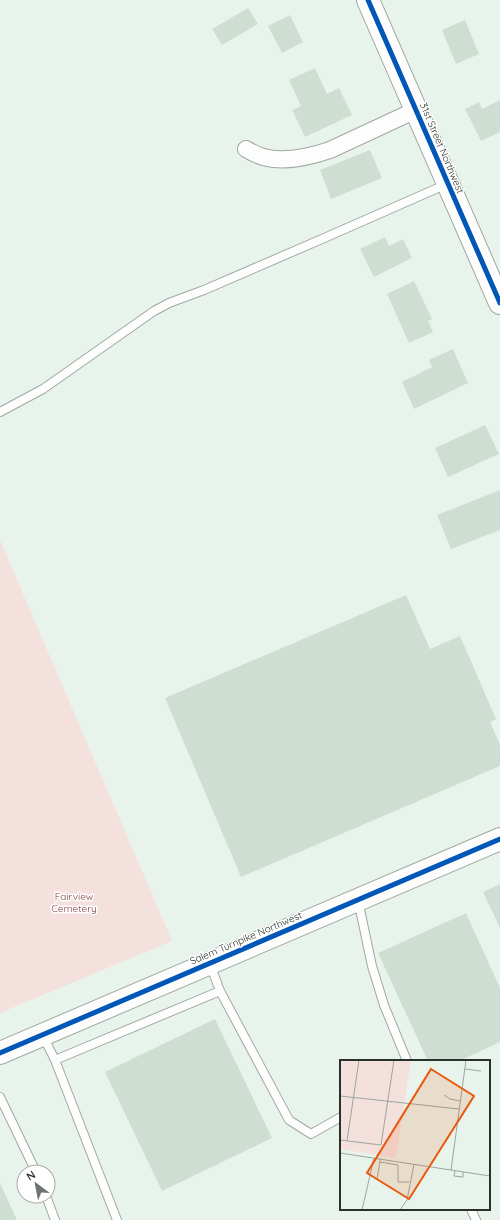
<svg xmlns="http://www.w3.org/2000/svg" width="500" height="1220" font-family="Quicksand,sans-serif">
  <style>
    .green { fill: #f4e1de }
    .building { fill: #cfded2 }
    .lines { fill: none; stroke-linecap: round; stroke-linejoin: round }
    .lane-casing { stroke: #9fa8a1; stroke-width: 10 }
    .street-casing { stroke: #9fa8a1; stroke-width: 18 }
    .secondary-casing { stroke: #9fa8a1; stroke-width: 24 }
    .lane { stroke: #fcfdfc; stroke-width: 8 }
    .street { stroke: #fcfdfc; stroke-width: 16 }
    .secondary { stroke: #fcfdfc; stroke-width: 22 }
    .cycleway-casing { stroke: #fff; stroke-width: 8 }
    .cycleway { stroke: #0057b8; stroke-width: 5 }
    .labels { text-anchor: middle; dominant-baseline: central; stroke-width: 3; stroke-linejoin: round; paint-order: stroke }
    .street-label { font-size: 10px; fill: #2a312b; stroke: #fff }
    .park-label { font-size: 10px; fill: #833b43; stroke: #fff }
    .inset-road { fill: none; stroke: #9ca69e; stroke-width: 1 }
    .view { fill: #e8590c; fill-opacity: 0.15; stroke: #e8590c; stroke-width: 2 }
    .inset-edge { fill: none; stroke: #2a312b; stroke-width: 2 }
  </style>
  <rect width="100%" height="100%" fill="#e8f4eb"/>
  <path class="green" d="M 0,540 L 172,941 L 0,1013 Z"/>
  <path class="building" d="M 248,8 L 258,24 L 222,45 L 212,29 Z
    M 290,15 L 303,42 L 282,53 L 268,26 Z
    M 465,20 L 479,54 L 456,64 L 442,30 Z
    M 315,68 L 327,94 L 339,88 L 352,115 L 305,137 L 292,110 L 301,106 L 289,80 Z
    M 500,100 L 500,132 L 481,141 L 465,109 L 479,102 L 482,109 Z
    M 370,150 L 382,178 L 331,199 L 320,170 Z
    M 385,237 L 389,246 L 403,239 L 412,258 L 374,277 L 360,249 Z
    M 414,281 L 432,319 L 428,321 L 433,332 L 409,343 L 387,294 Z
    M 453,349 L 468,383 L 414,409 L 402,382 L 432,367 L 429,360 Z
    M 485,425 L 499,454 L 448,477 L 435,448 Z
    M 500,490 L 500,530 L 451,549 L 437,515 Z
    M 406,595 L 430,649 L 460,636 L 496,719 L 490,722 L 500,745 L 500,766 L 241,877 L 165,698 Z
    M 500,884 L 500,928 L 483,892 Z
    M 466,913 L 500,988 L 500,1042 L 459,1061 L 428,1061 L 378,953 Z
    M 215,1019 L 272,1138 L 162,1191 L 105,1072 Z
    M 0,1183 L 17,1220 L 0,1220 Z"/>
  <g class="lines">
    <g class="lane-casing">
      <path id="lane" d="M 0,412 L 43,389 L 154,311 L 169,303 L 204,290 L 322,239 L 447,184
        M 358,900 L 372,966 L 384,1005 L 407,1061
        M 210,964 L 220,991
        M 43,1036 L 55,1060 L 220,991 L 289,1120 L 311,1134 L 341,1117
        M 55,1060 L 117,1220
        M 0,1097 L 36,1172
        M 46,1196 L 55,1220
        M 471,1209 L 476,1220"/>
    </g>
    <g class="street-casing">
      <path id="street" d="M 246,149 C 251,152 257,155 263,157 C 285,163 309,157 330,150 L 416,110"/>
    </g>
    <g class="secondary-casing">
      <path id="secondary" d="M 368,0 L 500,303
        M 0,1053 L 500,839"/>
    </g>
    <use href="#lane" class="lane"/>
    <use href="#street" class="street"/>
    <use href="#secondary" class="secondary"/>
    <g class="cycleway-casing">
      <path id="cycleway" d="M 368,0 L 500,303
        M 0,1053 L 500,839"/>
    </g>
    <use href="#cycleway" class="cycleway"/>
  </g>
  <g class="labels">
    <g class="street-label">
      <text transform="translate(442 148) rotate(67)">31st Street Northwest</text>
      <text transform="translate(246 938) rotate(-23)">Salem Turnpike Northwest</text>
    </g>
    <g class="park-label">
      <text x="74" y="896">Fairview<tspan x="74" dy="12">Cemetery</tspan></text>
    </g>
  </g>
  <g transform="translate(340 1060)">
    <rect width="150" height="150" fill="#e8f4eb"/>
    <path d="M 0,0 L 71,0 L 56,98 L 0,89 Z" fill="#f4e1de"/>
    <path class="inset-road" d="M 125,9 L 141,11M 104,35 L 110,39 L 121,41M 0,36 L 119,49M 0,80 L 41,85 L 54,0M 7,81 L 19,0M 0,93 L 150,116M 40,99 L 40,102 L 58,105 L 58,122 L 69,122M 111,110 L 126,0M 115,111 L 114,116 L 123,117 L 123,112M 37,119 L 40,102M 22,150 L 34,98M 60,150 L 67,140 L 74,104"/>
    <path class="view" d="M 91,9 L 134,36 L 69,139 L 27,113 Z"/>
    <rect width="150" height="150" class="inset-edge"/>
  </g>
  <g transform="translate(36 1184) rotate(328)"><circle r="19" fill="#ffffff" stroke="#aaadaa"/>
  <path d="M0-3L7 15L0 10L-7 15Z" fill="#6c756e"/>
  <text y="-6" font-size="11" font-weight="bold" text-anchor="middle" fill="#2a312b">N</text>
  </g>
</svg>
